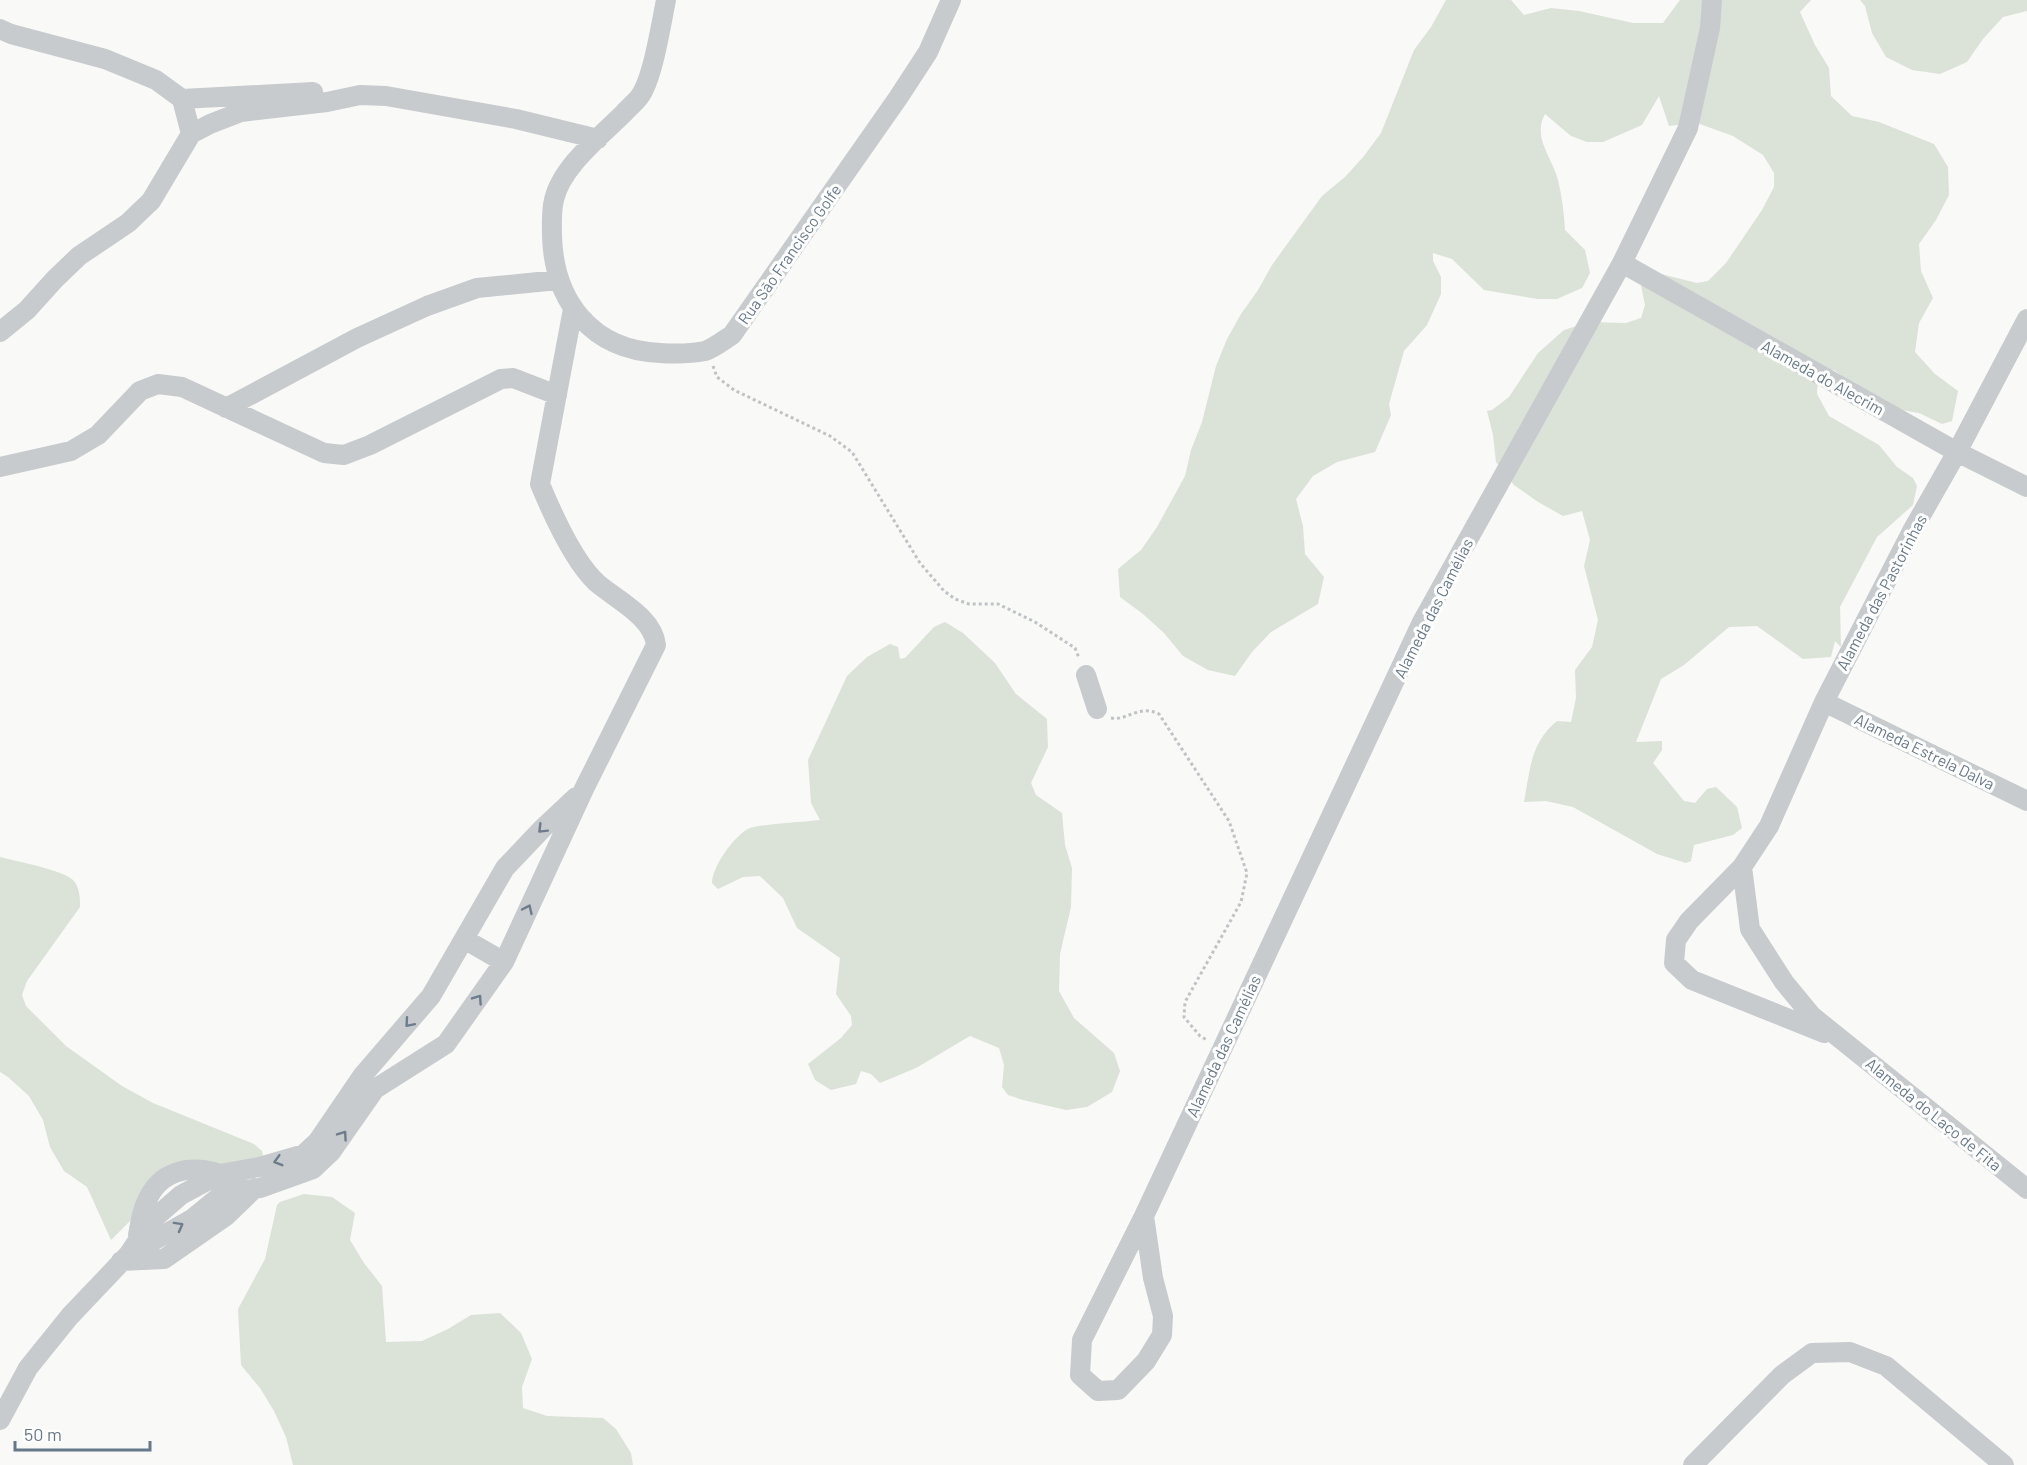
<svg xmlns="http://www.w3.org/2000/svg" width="2027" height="1465" font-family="Barlow,sans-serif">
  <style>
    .green { fill: #dbe2d8 }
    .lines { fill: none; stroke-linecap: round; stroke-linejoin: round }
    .path { stroke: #c0c3c5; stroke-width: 3; stroke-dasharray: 3 3; stroke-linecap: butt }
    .minor { stroke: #c7cbce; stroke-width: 20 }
    .oneway { stroke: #6c7c8c }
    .labels { text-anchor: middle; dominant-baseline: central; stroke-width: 6; stroke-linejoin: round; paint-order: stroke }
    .street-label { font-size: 16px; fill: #677889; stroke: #fff }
  </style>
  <rect width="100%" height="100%" fill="#f9f9f7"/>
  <path class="green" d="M 1446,0 L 1511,0 L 1524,15 L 1551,8 L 1579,11 L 1633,23 L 1663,23 L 1680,0 L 1811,0 L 1800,12 L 1815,45 L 1829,68 L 1831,96 L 1852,116 L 1879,122 L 1934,144 L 1948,167 L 1949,195 L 1936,220 L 1919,244 L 1921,271 L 1933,298 L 1919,323 L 1915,352 L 1935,374 L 1958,391 L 1952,421 L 1942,424 L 1919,413 L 1885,407 L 1834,370 L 1825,371 L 1818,378 L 1817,394 L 1829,416 L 1879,445 L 1897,467 L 1913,478 L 1917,486 L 1913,505 L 1877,537 L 1840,607 L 1841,647 L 1835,641 L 1831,657 L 1803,659 L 1757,626 L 1729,627 L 1684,665 L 1661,679 L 1636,742 L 1662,741 L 1662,750 L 1653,763 L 1684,801 L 1695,803 L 1707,789 L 1716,787 L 1737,807 L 1742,828 L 1733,835 L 1694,845 L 1691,861 L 1686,863 L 1657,854 L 1573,807 L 1546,801 L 1524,802 C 1530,771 1530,743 1557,721 L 1571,722 L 1576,698 L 1575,670 L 1592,647 L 1598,620 L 1584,566 L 1590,540 L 1582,511 L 1563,516 L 1538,502 L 1514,485 L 1496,462 L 1493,435 L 1487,411 L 1492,410 L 1509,397 L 1538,353 L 1564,330 L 1589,322 L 1626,323 L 1641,318 L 1645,305 L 1641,286 L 1647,277 L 1661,274 L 1697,283 L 1708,281 L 1726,263 L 1762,210 L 1774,187 L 1774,173 L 1763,155 L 1733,136 L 1697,123 L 1669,126 L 1659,96 L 1642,125 L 1603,142 L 1587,142 L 1571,136 L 1545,114 C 1532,138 1552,157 1558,180 C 1562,197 1564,213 1565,230 L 1585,250 L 1590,273 L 1582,288 L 1557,299 L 1538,299 L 1484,290 L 1452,259 L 1433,253 L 1433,261 L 1441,277 L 1441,294 L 1427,325 L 1404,351 L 1389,404 L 1391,415 L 1375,452 L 1337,462 L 1313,476 L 1296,499 L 1303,526 L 1305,554 L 1324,577 L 1318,604 L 1271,632 L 1252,652 L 1235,676 L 1208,670 L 1183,656 L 1164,633 L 1143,614 L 1120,597 L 1118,569 L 1141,550 L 1157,527 L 1185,476 L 1191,450 L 1202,422 L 1216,366 L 1227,339 L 1241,314 L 1258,290 L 1272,265 L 1322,196 L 1345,177 L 1364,156 L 1381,133 L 1414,50 L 1431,27 Z
    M 1860,0 L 2027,0 L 2027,11 L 2003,17 L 1983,39 L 1967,62 L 1940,74 L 1912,70 L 1886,57 L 1872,33 L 1865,6 Z
    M 945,622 L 963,633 L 995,663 L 1016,694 L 1047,719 L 1048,747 L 1031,783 L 1036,795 L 1062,813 L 1065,845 L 1072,868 L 1071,907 L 1060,954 L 1059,991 L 1074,1018 L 1114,1053 L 1120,1071 L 1112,1092 L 1087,1107 L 1066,1110 L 1023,1100 L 1008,1095 L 1002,1087 L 1004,1065 L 999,1048 L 970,1036 L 916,1068 L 880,1083 L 871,1074 L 861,1071 L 856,1084 L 831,1090 L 815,1080 L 808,1064 L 841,1038 L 852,1025 L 851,1016 L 836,994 L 840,958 L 797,928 L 783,898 L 760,876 L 743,877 L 718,889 L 712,883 C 712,867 734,836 748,829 C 757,824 806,822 820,820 L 811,803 L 808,760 L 847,676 L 867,657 L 890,644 L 898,647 L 900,659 L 905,658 L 934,627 Z
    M 0,857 C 15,861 63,870 73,880 C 80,888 80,898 80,907 L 27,981 L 22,995 L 26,1006 L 66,1046 L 122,1086 L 153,1103 L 254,1144 L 262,1151 L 264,1162 L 192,1176 L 160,1191 L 111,1240 L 87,1187 L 64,1171 L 50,1147 L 43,1120 L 29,1096 L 8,1077 L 0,1072 Z
    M 304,1194 L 332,1197 L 355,1213 L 350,1240 L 364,1263 L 382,1286 L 386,1342 L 422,1341 L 448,1329 L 471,1315 L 500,1313 L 521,1333 L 532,1359 L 522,1387 L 523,1408 L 547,1416 L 603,1418 L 616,1429 L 631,1453 L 633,1465 L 293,1465 L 286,1437 L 274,1411 L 260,1388 L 241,1365 L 238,1309 L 265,1259 L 277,1205 L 280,1202 Z"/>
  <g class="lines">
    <path class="path" d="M 713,366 L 717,377 L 734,390 L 830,436 L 852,452 L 920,563 L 944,591 L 955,599 L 969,604 L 998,604 L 1035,622 L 1075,648 L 1079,658
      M 1111,718 C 1128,721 1138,704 1159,714 L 1229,821 L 1247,873 L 1241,902 L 1185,1002 L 1184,1017 L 1200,1036 L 1207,1040"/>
    <path class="minor" d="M 666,0 C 661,24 653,78 640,96 C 636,102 629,107 624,113 C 601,136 561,167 554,200 C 551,212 552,224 552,236 C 554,302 592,350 660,353 C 674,354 690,354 705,351 C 714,348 724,340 732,335 L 898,98 L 928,52 L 951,0
      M 0,29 L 11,34 L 105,59 L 156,80 L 182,99 L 313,92
      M 182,99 L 191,134
      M 1622,263 L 1957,452 L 2027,487
      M 2027,319 L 1957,452 L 1912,531 L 1824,702 L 1769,826 L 1742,867 L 1750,929 L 1784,982 L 1812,1016 L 2027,1189
      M 0,332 L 27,310 L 55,279 L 79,256 L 128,223 L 151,201 L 191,134 L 210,124 L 241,112 L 327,102 L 360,95 L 386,96 L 516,119 L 598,139
      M 226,408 L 357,338 L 427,306 L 477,288 L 558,280
      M 0,467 L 71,451 L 98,435 L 140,391 L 158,384 L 182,387 L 324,453 L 344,455 L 370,445 L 501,379 L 513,378 L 557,395
      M 1086,675 L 1097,709
      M 1824,702 L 2027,801
      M 1742,867 L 1689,921 L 1676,940 L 1674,963 L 1692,980 L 1824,1033
      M 464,939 L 504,962
      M 1144,1216 L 1153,1278 L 1163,1316 L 1162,1335 L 1146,1361 L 1118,1390 L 1098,1391 L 1080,1375 L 1082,1340 L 1144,1216 L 1422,622 L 1622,263 L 1688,128 L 1710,28 L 1712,0
      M 138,1235 C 140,1225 141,1213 146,1203 C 159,1170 190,1164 220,1174
      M 128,1255 L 192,1219 L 225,1192 L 260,1188 L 313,1169 L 331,1152 L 375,1089 L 446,1044 L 504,962 L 584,789 L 656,645 C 653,617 617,600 597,583 C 574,562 552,513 540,484 L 573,309
      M 121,1261 L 164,1259 L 226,1216 L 255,1188
      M 0,1420 L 28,1368 L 70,1316 L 128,1255 L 151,1221 L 181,1195 L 220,1174 L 259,1167 L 304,1154 L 318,1141 L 363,1075 L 431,996 L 505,868 L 543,828 L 576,797
      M 1693,1465 L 1782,1375 L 1812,1353 L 1850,1352 L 1886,1366 L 2004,1465"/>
  </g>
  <defs><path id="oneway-chevron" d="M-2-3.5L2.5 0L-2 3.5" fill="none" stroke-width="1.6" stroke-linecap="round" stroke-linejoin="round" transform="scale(1.5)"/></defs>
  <g class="oneway">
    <use href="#oneway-chevron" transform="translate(542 829) rotate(135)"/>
    <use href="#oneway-chevron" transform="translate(528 909) rotate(-65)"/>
    <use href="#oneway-chevron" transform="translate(478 999) rotate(-55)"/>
    <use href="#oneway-chevron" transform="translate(409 1023) rotate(131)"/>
    <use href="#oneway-chevron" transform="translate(343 1135) rotate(-55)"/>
    <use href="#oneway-chevron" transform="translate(278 1161) rotate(164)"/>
    <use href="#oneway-chevron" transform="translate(179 1226) rotate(-29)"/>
  </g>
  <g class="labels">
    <g class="street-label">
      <text transform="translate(789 254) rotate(-55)">Rua São Francisco Golfe</text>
      <text transform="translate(1823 377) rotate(29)">Alameda do Alecrim</text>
      <text transform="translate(1881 592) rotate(-62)">Alameda das Pastorinhas</text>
      <text transform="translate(1433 608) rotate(-63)">Alameda das Camélias</text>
      <text transform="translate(1925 751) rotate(26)">Alameda Estrela Dalva</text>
      <text transform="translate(1223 1046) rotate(-65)">Alameda das Camélias</text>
      <text transform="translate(1934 1114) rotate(39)">Alameda do Laço de Fita</text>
    </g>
  </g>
  <path d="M15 1441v9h135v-9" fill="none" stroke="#677889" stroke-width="3"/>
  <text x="24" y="1441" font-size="18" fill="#677889" stroke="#ffffff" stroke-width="4.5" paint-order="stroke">50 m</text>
</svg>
